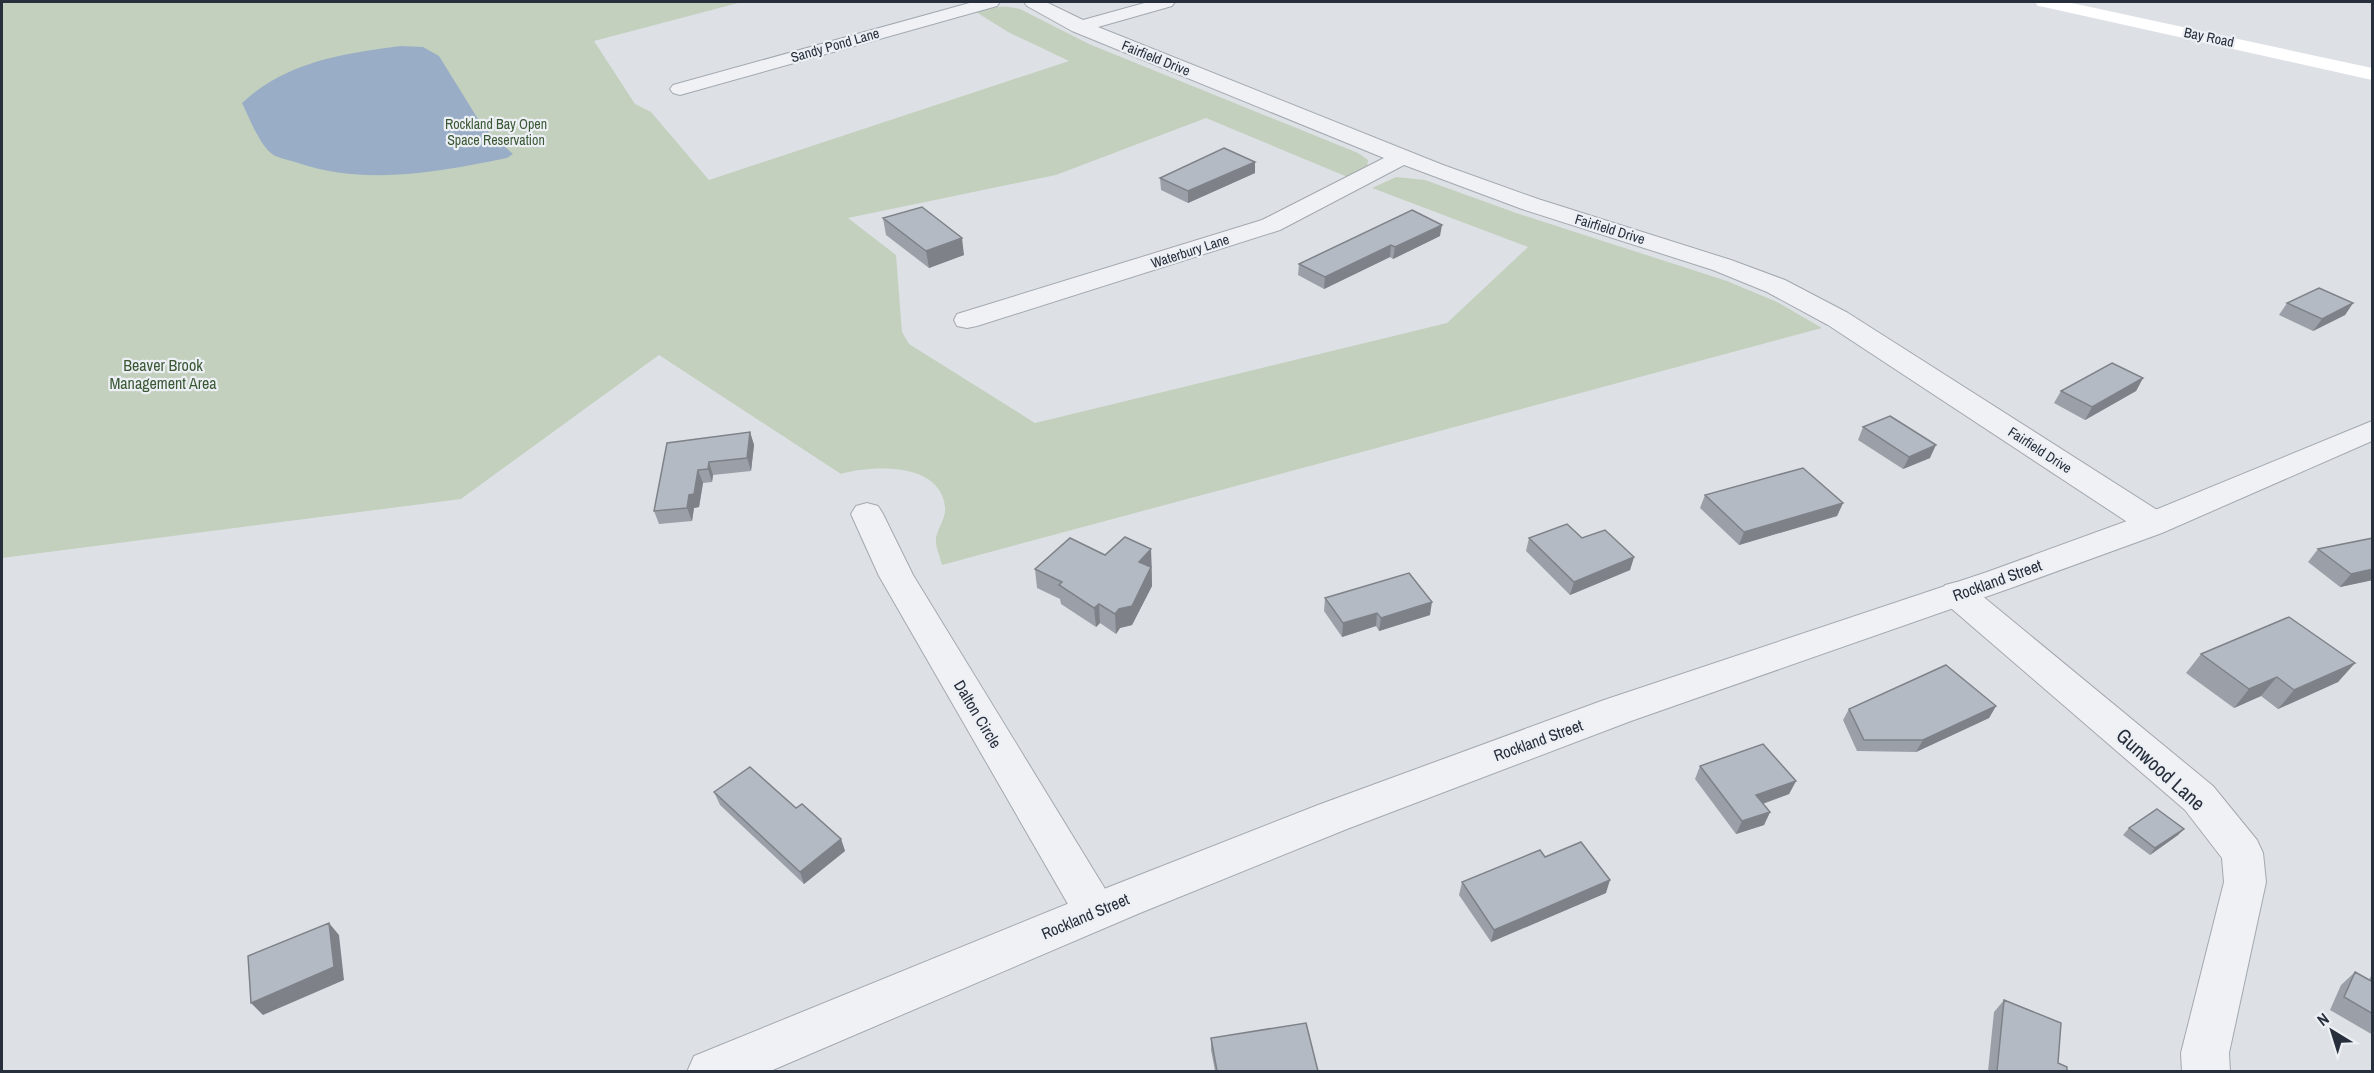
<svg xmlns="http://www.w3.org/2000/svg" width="2374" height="1073" font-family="'Archivo Narrow',sans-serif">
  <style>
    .green { fill: #c3d0be }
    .water { fill: #99aec6 }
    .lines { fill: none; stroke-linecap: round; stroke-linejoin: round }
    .minor-casing { stroke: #a3a8b0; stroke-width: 2 }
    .tertiary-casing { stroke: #a3a8b0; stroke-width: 2 }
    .minor { fill: #f0f1f5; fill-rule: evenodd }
    .tertiary { fill: #f0f1f5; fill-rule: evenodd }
    .secondary { fill: #fff; fill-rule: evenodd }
    .wall { fill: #9ba0a8 }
    .shaded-wall { fill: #7e8288 }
    .building { fill: #b4bac3; stroke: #7e8288; stroke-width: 1.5 }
    .labels { text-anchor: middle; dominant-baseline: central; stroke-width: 4.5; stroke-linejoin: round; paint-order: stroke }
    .far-street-label { font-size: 14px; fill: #272f3c; stroke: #eceff4 }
    .far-park-label { font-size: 14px; fill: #3b5835; stroke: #eceff4 }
    .park-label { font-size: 16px; fill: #3b5835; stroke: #eceff4 }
    .street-label { font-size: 16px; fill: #272f3c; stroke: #eceff4 }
    .near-street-label { font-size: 20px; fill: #272f3c; stroke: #eceff4 }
  </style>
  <rect width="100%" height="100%" fill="#dde1e6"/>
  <path class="green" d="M 2,2 L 742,2 L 594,41 L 635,104 L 651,112 L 709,180 L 1069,61 L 1008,32 L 976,12 C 991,7 1004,5 1020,9 L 1089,44 L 1358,153 L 1368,160 L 1367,168 L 1350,178 L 1206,118 L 1056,175 L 848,218 L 896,255 L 902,332 L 909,344 L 1035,423 L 1447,323 L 1528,247 L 1372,188 L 1396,177 L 1425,180 L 1519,214 L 1727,281 L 1777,302 L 1822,328 L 942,565 C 940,556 935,547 936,538 C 938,527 946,519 945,507 C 941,462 872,465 841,474 L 659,355 L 461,499 L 2,558 Z"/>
  <path class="water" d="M 401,46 L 423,47 L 439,56 L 483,127 L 513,154 L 507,158 C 438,172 367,186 298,163 C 291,160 279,159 272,154 C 259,144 249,117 242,103 C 285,62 345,53 401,46 Z"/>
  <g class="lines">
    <g class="minor-casing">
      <path id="minor" d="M 973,2 L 1000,2 L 997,6 L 687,93 L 680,95 L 673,93 L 670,89 L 673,85 Z
        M 1024,2 L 1046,2 L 1083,20 L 1148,2 L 1175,2 L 1172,6 L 1098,27 L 1443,165 L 1538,199 L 1731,260 L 1785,280 L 1848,313 L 2165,515 L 2169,523 L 2165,531 L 2153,534 L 2141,531 L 1828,325 L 1767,292 L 1713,270 L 1522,209 L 1404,165 L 1280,230 L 977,326 L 967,328 L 957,326 L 954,320 L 957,314 L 1262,220 L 1384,158 L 1072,31 L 1027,6 Z
        M 867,503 L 878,506 L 883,514 L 913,575 L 1110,897 L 1117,911 L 1110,925 L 1095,930 L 1080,925 L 879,576 L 851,514 L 856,506 Z
        M 1957,582 L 1969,585 L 2213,786 L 2257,840 L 2263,853 L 2266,882 L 2229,1053 L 2230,1072 L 2182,1072 L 2181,1053 L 2224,882 L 2222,858 L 2185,810 L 1945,603 L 1940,594 L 1945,585 Z"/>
    </g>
    <g class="tertiary-casing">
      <path id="tertiary" d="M 2372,421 L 2372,441 L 2162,533 L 2011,588 L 1631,721 L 1347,829 L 1140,913 L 768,1072 L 687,1072 L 694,1056 L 1109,887 L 1318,805 L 1604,700 L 1987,572 L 2138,517 Z"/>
    </g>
    <use href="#minor" class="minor"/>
    <use href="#tertiary" class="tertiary"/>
    <path class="secondary" d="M 2035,2 L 2067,2 L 2372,68 L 2372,80 L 2044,7 L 2038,6 Z"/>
  </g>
  <path class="wall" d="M 1255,162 L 1255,173 L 1188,203 L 1161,190 L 1160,178 Z
    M 883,218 L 964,255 L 929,268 L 886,235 Z
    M 1440,236 L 1393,259 L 1390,257 L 1324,289 L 1298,275 L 1299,264 Z
    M 2287,303 L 2353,303 L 2345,315 L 2313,331 L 2279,315 Z
    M 2143,378 L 2136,391 L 2085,420 L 2054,403 L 2061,391 Z
    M 1863,427 L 1930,458 L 1903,469 L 1858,440 Z
    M 750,432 L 754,445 L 751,471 L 713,475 L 712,482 L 703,483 L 699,507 L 694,508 L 692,521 L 659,524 L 654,511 L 667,443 Z
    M 1705,495 L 1843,503 L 1837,516 L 1739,545 L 1700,508 Z
    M 1529,538 L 1582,538 L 1634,557 L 1630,570 L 1570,595 L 1526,551 Z
    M 1151,549 L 1152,586 L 1132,625 L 1120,628 L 1116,634 L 1100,623 L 1096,627 L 1061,604 L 1060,599 L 1037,588 L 1035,569 L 1105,555 Z
    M 2318,549 L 2373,580 L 2340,587 L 2308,562 Z
    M 1325,598 L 1430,615 L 1379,631 L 1376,626 L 1342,637 L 1324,611 Z
    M 2201,654 L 2355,663 L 2338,682 L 2278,709 L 2261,696 L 2234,708 L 2186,673 Z
    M 1996,706 L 1989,718 L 1916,752 L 1857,751 L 1843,720 L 1849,709 Z
    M 1700,766 L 1796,781 L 1789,794 L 1763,804 L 1770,812 L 1764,825 L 1736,834 L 1695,779 Z
    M 714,792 L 796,808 L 841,839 L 845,851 L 804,884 L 720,805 Z
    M 2129,828 L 2178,835 L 2150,855 L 2123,835 Z
    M 1545,857 L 1606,893 L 1491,942 L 1459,895 L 1462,882 Z
    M 2355,972 L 2369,980 L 2373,972 L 2373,1035 L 2330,1010 L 2341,985 Z
    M 2004,1000 L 2058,1063 L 2067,1071 L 1988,1071 L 1994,1012 Z
    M 1211,1038 L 1318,1071 L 1215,1071 L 1211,1050 Z"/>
  <path class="shaded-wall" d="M 1255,162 L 1255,173 L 1188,203 L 1188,191 Z
    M 1442,225 L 1440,236 L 1393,259 L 1395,247 Z
    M 962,238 L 964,255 L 929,268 L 926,251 Z
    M 1391,245 L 1390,257 L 1324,289 L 1325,277 Z
    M 2353,303 L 2345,315 L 2313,331 L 2322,319 Z
    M 2143,378 L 2136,391 L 2085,420 L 2092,407 Z
    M 750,432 L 754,445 L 751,471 L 747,458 Z
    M 1936,445 L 1930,458 L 1903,469 L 1909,457 Z
    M 709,462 L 713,475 L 712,482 L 708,469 Z
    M 698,470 L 703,483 L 699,507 L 694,508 L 692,521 L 687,508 L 689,495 Z
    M 1843,503 L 1837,516 L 1739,545 L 1744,532 Z
    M 1151,549 L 1152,586 L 1132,625 L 1120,628 L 1116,634 L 1115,614 L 1139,562 Z
    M 1634,557 L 1630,570 L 1570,595 L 1574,582 Z
    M 2373,569 L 2373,580 L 2340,587 L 2351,574 Z
    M 1432,602 L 1430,615 L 1379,631 L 1381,618 Z
    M 1099,604 L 1100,623 L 1096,627 L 1094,608 Z
    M 1377,613 L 1376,626 L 1342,637 L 1343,623 Z
    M 2355,663 L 2338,682 L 2278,709 L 2294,690 Z
    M 2277,677 L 2261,696 L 2234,708 L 2249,689 Z
    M 1996,706 L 1989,718 L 1916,752 L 1923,740 Z
    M 1796,781 L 1789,794 L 1750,808 L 1756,795 Z
    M 1770,812 L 1764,825 L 1736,834 L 1742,821 Z
    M 2184,829 L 2178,835 L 2150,855 L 2155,848 Z
    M 841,839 L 845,851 L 804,884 L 800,872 Z
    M 1610,880 L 1606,893 L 1491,942 L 1494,930 Z
    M 329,923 L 339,935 L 344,980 L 263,1015 L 251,1003 Z"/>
  <path class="building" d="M 1224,148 L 1255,162 L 1188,191 L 1160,178 Z
    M 922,207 L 962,238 L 926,251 L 883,218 Z
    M 1412,210 L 1442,225 L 1395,247 L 1391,245 L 1325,277 L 1299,264 Z
    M 2319,288 L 2353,303 L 2322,319 L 2287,303 Z
    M 2112,363 L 2143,378 L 2092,407 L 2061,391 Z
    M 1890,416 L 1936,445 L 1909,457 L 1863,427 Z
    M 750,432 L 747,458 L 709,462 L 708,469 L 698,470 L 694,494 L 689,495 L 687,508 L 654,511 L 667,443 Z
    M 1803,468 L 1843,503 L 1744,532 L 1705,495 Z
    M 1567,524 L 1582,538 L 1605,530 L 1634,557 L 1574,582 L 1529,538 Z
    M 1125,537 L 1151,549 L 1139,562 L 1151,567 L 1132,606 L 1119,609 L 1115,614 L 1099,604 L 1094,608 L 1059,585 L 1062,582 L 1035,569 L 1070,538 L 1105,555 Z
    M 2373,538 L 2373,569 L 2351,574 L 2318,549 Z
    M 1409,573 L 1432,602 L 1381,618 L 1377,613 L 1343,623 L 1325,598 Z
    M 2289,617 L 2355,663 L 2294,690 L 2277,677 L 2249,689 L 2201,654 Z
    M 1946,665 L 1996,706 L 1923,740 L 1864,740 L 1849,709 Z
    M 1763,744 L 1796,781 L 1756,795 L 1770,812 L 1742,821 L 1700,766 Z
    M 750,767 L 796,808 L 802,804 L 841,839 L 800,872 L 714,792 Z
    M 2157,809 L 2184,829 L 2155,848 L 2129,828 Z
    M 1581,842 L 1610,880 L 1494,930 L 1462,882 L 1540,850 L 1545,857 Z
    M 329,923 L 334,967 L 251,1003 L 248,956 Z
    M 2355,972 L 2373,982 L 2373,1014 L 2344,997 Z
    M 2004,1000 L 2061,1023 L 2058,1063 L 2067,1067 L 2067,1071 L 1997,1071 Z
    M 1306,1023 L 1318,1071 L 1217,1071 L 1211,1038 Z"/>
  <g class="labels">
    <g class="far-street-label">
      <text transform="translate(2209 37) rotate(12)">Bay Road</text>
      <text transform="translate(835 45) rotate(-16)">Sandy Pond Lane</text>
      <text transform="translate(1156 58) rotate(22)">Fairfield Drive</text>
      <text transform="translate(1610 229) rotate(17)">Fairfield Drive</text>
      <text transform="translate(1190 251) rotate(-18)">Waterbury Lane</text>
      <text transform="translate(2040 450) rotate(33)">Fairfield Drive</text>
    </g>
    <g class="far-park-label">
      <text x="496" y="124">Rockland Bay Open<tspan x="496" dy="16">Space Reservation</tspan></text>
    </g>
    <g class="park-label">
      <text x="163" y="365">Beaver Brook<tspan x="163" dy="18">Management Area</tspan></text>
    </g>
    <g class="street-label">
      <text transform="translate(1997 580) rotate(-20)">Rockland Street</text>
      <text transform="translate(978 714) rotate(59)">Dalton Circle</text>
      <text transform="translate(1538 740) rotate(-20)">Rockland Street</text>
      <text transform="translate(1085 916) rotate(-23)">Rockland Street</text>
    </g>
    <g class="near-street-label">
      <text transform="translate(2161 769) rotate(42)">Gunwood Lane</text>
    </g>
  </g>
  <rect width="2374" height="1073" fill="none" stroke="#272f3c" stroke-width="6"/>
  <g transform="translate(2332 1031) rotate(322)" stroke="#eceff4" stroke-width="4.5" paint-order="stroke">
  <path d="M0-4.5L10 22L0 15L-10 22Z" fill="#272f3c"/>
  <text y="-9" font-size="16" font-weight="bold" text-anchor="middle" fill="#272f3c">N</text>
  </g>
</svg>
